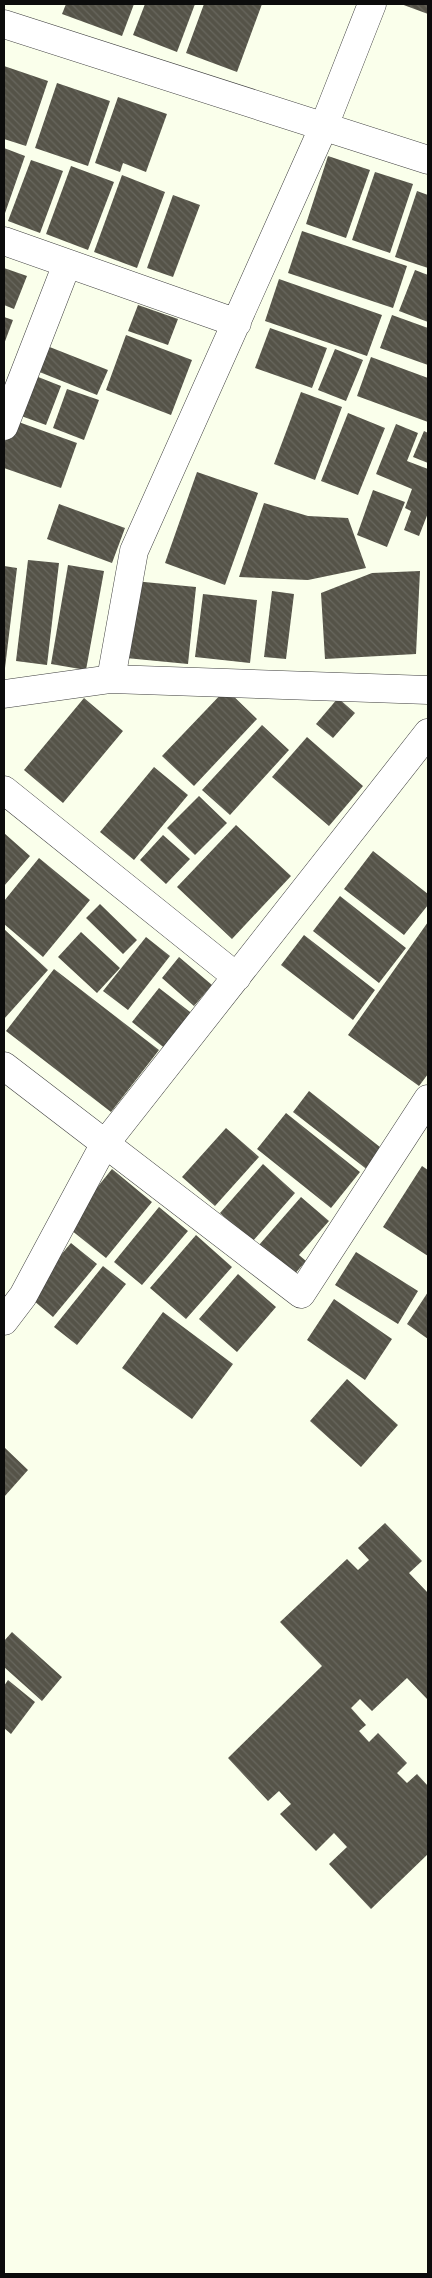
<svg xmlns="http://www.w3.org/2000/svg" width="432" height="2278" font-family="Spectral,serif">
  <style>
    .building { fill: url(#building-back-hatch) }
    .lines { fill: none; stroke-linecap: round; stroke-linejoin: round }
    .street-casing { stroke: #3f3f3f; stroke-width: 29 }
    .street { stroke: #fff; stroke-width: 28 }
  </style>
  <defs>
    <pattern id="building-back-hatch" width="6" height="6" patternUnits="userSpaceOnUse" patternTransform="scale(1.25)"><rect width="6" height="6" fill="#555348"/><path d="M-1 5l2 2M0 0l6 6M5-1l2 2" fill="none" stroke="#68675e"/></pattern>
  </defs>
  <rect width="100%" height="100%" fill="#faffeb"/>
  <path class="building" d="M 66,4 L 134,4 L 122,36 L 62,14 Z
    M 145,4 L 195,4 L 177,52 L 133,35 Z
    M 204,4 L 262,4 L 237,72 L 186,53 Z
    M 401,4 L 428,4 L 428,14 Z
    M 4,66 L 48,81 L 26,146 L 4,139 Z
    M 57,83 L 110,101 L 88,166 L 35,148 Z
    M 118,97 L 167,114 L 146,172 L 123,163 L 120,172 L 95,163 Z
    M 4,148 L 25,156 L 4,216 Z
    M 328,156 L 370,170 L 346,238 L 306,224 Z
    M 31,160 L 63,171 L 40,233 L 8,221 Z
    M 71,166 L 114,182 L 88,250 L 46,234 Z
    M 375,172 L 413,184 L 390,253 L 352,240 Z
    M 122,175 L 165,192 L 137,268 L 94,252 Z
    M 417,191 L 428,195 L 428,268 L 395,257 Z
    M 173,195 L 200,205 L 173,277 L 147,268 Z
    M 302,231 L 407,266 L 393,308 L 288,273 Z
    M 4,268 L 27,276 L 14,309 L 4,305 Z
    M 415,270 L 428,275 L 428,322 L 399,311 Z
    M 279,279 L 382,315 L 367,356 L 265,321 Z
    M 138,305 L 178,319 L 168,345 L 128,331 Z
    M 392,315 L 428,328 L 428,365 L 380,348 Z
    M 4,317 L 13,320 L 4,344 Z
    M 270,328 L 327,348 L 312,388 L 255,368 Z
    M 126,335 L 192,360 L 171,415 L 106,390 Z
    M 42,344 L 108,370 L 97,395 L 32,369 Z
    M 335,349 L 363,360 L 346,401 L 318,390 Z
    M 371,357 L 428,378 L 428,422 L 357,396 Z
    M 28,373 L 61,386 L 46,425 L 13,413 Z
    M 67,389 L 99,400 L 84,440 L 53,428 Z
    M 301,392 L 342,407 L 315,480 L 274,464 Z
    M 348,413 L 385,428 L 358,495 L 321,481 Z
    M 13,420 L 77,443 L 61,488 L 4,468 L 4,444 Z
    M 396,424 L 418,433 L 407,461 L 428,469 L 428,513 L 419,536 L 404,530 L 411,511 L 405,508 L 412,489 L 376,474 Z
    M 424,431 L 428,433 L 428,463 L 413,457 Z
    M 197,472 L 258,493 L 225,585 L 165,563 Z
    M 373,490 L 405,502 L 387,547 L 357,535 Z
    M 264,503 L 308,516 L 348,518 L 366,568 L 308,580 L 239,577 Z
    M 59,504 L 125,528 L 112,563 L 47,539 Z
    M 28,560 L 59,563 L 47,665 L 16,661 Z
    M 68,565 L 104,571 L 86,670 L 51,664 Z
    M 4,566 L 17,568 L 5,668 L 4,668 Z
    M 420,571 L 416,654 L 325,659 L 321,593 L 372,573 Z
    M 134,581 L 196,587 L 188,664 L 126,658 Z
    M 272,591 L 294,594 L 286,659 L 264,657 Z
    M 203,594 L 257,600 L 250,663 L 195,657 Z
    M 226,689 L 257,719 L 194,786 L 162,756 Z
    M 84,698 L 123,731 L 63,803 L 24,770 Z
    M 338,698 L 355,713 L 333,738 L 316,724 Z
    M 262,725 L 289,750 L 230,815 L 202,790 Z
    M 307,737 L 363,786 L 329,826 L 272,777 Z
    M 154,767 L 188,795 L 134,860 L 100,832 Z
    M 199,796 L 227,823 L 195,855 L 167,828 Z
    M 236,825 L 291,876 L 232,939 L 177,887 Z
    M 4,833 L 30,856 L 4,886 Z
    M 163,835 L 190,859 L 166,884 L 140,860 Z
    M 373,851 L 428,894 L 428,905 L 404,935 L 344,889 Z
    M 39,858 L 90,900 L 43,957 L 4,924 L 4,901 Z
    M 340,896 L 406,948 L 379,983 L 313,931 Z
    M 100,904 L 137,940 L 123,954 L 86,918 Z
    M 428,922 L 428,1074 L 419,1086 L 348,1035 Z
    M 4,929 L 48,970 L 4,1019 Z
    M 81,932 L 120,968 L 97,993 L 58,957 Z
    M 304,935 L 375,990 L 353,1020 L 281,965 Z
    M 146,937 L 170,956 L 128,1010 L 103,991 Z
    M 179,957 L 212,985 L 194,1006 L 162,978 Z
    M 54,969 L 159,1050 L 111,1112 L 6,1031 Z
    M 159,988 L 194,1015 L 167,1050 L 132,1022 Z
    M 309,1091 L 385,1151 L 369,1171 L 293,1112 Z
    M 286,1113 L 360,1172 L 331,1208 L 257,1149 Z
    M 226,1128 L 259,1157 L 215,1206 L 182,1177 Z
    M 263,1164 L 295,1193 L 252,1242 L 220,1213 Z
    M 422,1166 L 428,1170 L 428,1256 L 383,1227 Z
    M 112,1169 L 152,1202 L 106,1258 L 66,1226 Z
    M 301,1197 L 329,1221 L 299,1255 L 306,1261 L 293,1276 L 259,1245 Z
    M 159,1207 L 188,1231 L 142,1285 L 114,1262 Z
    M 196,1235 L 232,1267 L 186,1319 L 150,1288 Z
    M 71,1243 L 97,1264 L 53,1317 L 27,1295 Z
    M 356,1252 L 418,1291 L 398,1324 L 335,1285 Z
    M 103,1266 L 126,1284 L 77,1345 L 54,1327 Z
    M 238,1274 L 276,1307 L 237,1352 L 199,1319 Z
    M 428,1292 L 428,1339 L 407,1324 Z
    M 334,1299 L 392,1339 L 365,1380 L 307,1340 Z
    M 163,1312 L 233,1364 L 192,1419 L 122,1368 Z
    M 347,1379 L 398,1425 L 361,1467 L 310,1421 Z
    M 4,1447 L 28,1470 L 4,1497 Z
    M 385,1523 L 422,1561 L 409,1573 L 428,1593 L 428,1700 L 407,1678 L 372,1711 L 360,1699 L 351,1708 L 366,1725 L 359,1731 L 369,1742 L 378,1733 L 407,1763 L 397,1773 L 407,1783 L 417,1774 L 428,1786 L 428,1854 L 371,1909 L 329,1864 L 347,1847 L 334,1833 L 316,1851 L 280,1814 L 291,1804 L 279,1791 L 268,1801 L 228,1758 L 322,1666 L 280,1622 L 347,1559 L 358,1570 L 369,1560 L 358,1548 Z
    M 12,1632 L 62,1677 L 42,1701 L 4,1667 L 4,1641 Z
    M 8,1680 L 35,1702 L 11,1734 L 4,1728 L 4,1686 Z"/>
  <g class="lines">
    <g class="street-casing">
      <path id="street" d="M 4,24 L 428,160
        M 4,241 L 237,323
        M 4,426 L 67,264
        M 111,679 L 134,551 L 324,126 L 372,4
        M 4,694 L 111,679 L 428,690
        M 4,790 L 237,977
        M 4,1066 L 301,1294 L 428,1099
        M 4,1321 L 23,1296 L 104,1145 L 428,733"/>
    </g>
    <use href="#street" class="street"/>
  </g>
  <rect width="432" height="2278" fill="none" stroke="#0c0c0c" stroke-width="10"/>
</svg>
